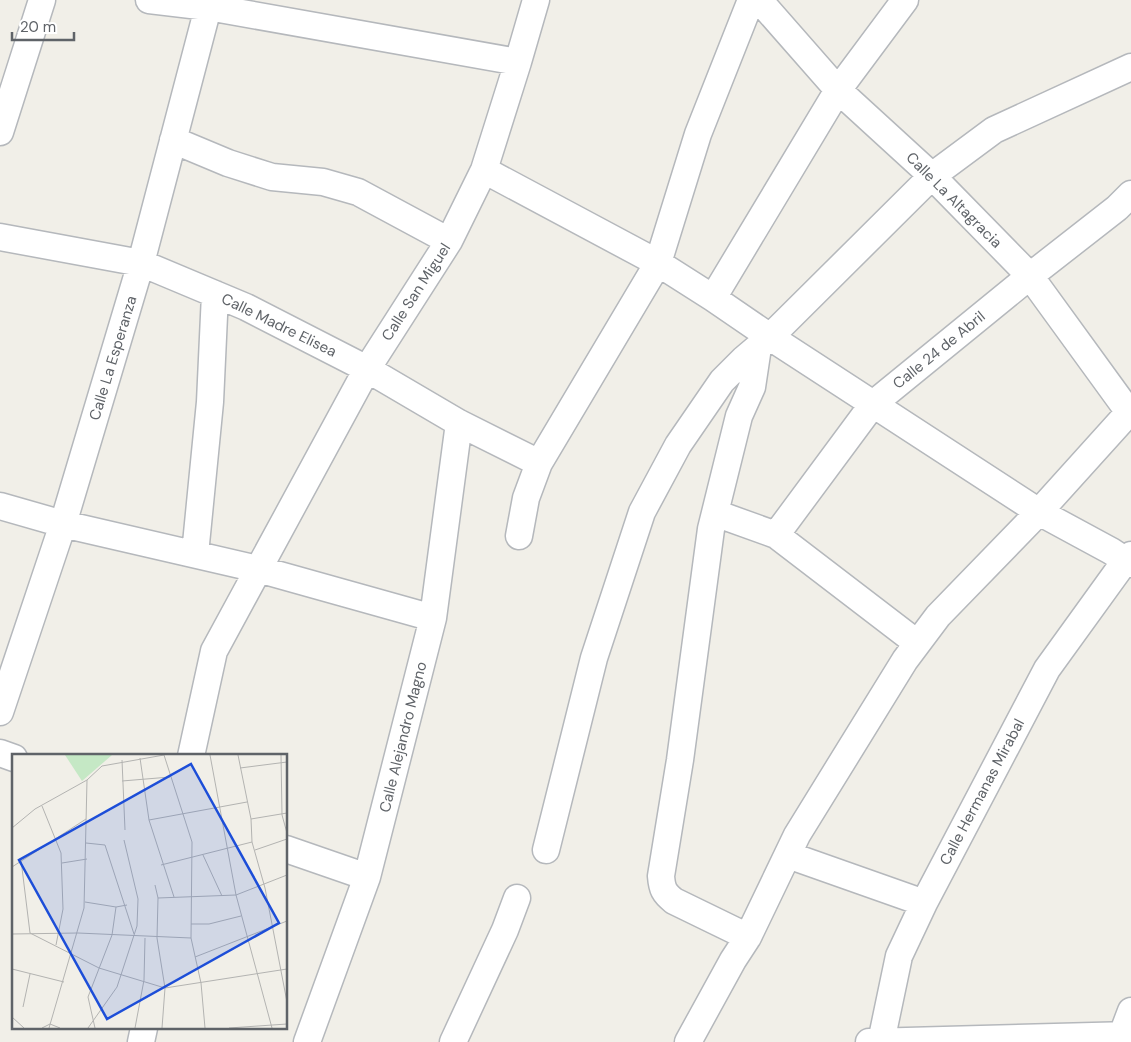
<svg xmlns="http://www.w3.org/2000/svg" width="1131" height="1042" font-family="'DM Sans',sans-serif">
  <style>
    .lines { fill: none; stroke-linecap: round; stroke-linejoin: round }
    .minor-casing { stroke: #b5b8bc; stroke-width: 29 }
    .minor { stroke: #fff; stroke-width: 26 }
    .labels { text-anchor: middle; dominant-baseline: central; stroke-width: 5; stroke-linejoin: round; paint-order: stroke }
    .street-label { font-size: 15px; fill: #5f6368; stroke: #fff }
    .inset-road { fill: none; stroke: #b3b3b1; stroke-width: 1 }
    .view { fill: #1d4ed8; fill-opacity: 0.15; stroke: #1d4ed8; stroke-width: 2.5 }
    .inset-edge { fill: none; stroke: #5f6368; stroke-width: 2.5 }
  </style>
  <rect width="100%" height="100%" fill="#f1efe8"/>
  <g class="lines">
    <g class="minor-casing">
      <path id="minor" d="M 149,0 L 208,7 L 518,62
        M 759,0 L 838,90 L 932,176 L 1030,276 L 1131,415
        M 0,132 L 42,0
        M 173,140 L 228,163 L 272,177 L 323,182 L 358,192 L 449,241
        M 484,170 L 658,263 L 713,298 L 770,337 L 1039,512 L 1111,551 L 1131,564
        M 0,237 L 141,263 L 246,307 L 367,369 L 459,423 L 539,463
        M 713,298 L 838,90 L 905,0
        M 0,506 L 63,524 L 258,569 L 433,618
        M 715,513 L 776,535 L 917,643
        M 776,535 L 873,404 L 1030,276 L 1117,208 L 1131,194
        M 519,536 L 526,498 L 539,463 L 658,263 L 698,134 L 751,0
        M 195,554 L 210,402 L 215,294
        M 0,712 L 63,524 L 141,263 L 210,0
        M 0,753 L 14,758
        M 191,756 L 214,651 L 367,369 L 449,241 L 484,170 L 518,62 L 536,0
        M 286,849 L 367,877
        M 546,850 L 594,658 L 642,512 L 678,445 L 722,381 L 744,359 L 770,337 L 932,176 L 994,130 L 1131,67
        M 788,855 L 924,903
        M 748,937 L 674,901 C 664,893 662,889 661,876 L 680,760 L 711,529 L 739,416 L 752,387 L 758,347
        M 1122,1035 L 1131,1011
        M 141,1042 L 144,1028
        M 307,1042 L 367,877 L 433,618 L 459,423
        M 453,1042 L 505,930 L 517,898
        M 688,1042 L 733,960 L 748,937 L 797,835 L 905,660 L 938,616 L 1039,512 L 1131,410
        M 869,1042 L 1131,1035
        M 881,1042 L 899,956 L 924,903 L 1047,669 L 1125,561 L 1131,555"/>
    </g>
    <use href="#minor" class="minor"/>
  </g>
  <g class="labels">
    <g class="street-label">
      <text transform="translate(954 200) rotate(45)">Calle La Altagracia</text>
      <text transform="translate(416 292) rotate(-57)">Calle San Miguel</text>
      <text transform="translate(279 325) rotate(26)">Calle Madre Elisea</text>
      <text transform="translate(939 350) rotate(-39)">Calle 24 de Abril</text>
      <text transform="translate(113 358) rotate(-73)">Calle La Esperanza</text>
      <text transform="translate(403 737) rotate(-76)">Calle Alejandro Magno</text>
      <text transform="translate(982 792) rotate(-62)">Calle Hermanas Mirabal</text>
    </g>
  </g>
  <g transform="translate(12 754)">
    <rect width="275" height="275" fill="#f1efe8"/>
    <path d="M 53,1 L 100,1 L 70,27 Z" fill="#c5e8c5"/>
    <path class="inset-road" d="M 152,1 L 180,88 L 179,184 L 189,229 L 193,274M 198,1 L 224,141 L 260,274M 226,1 L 239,65 L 240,88 L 253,134 L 275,248M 269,1 L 270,61 L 275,79M 128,4 L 137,66 L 162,143M 110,6 L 113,76M 228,14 L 275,8M 110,27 L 158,23M 30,52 L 49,99 L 51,155 L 44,191M 239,65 L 275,59M 137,66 L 235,48M 0,74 L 23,55 L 75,26 L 90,12 L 152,1M 74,89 L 93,91 L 122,180M 243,96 L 275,85M 191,101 L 210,142M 9,106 L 18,179 L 87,214 L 153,234 L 275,215M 50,109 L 75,105M 149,111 L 240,88M 0,113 L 74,65M 143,131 L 146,144 L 145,184 L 153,234 L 150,274M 146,144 L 224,141 L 275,121M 73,148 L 104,153 L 115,151M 179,170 L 197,170 L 229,162M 0,180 L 66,179 L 179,184M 183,203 L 275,167M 0,215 L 52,228M 11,253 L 18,220M 0,263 L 12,274M 30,274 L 38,270 L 48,274M 37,274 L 72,154 L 75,26M 76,274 L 105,233 L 125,172 L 126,145 L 112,86M 83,274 L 76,243 L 100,181 L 104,153M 123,274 L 132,226 L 133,184M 217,274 L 275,270"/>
    <path class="view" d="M 179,10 L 267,169 L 95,265 L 7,106 Z"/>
    <rect width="275" height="275" class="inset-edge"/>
  </g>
  <path d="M12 32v8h62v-8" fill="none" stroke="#5f6368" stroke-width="2.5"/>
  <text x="20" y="32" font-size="15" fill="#5f6368" stroke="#ffffff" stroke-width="4" paint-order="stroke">20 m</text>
</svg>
